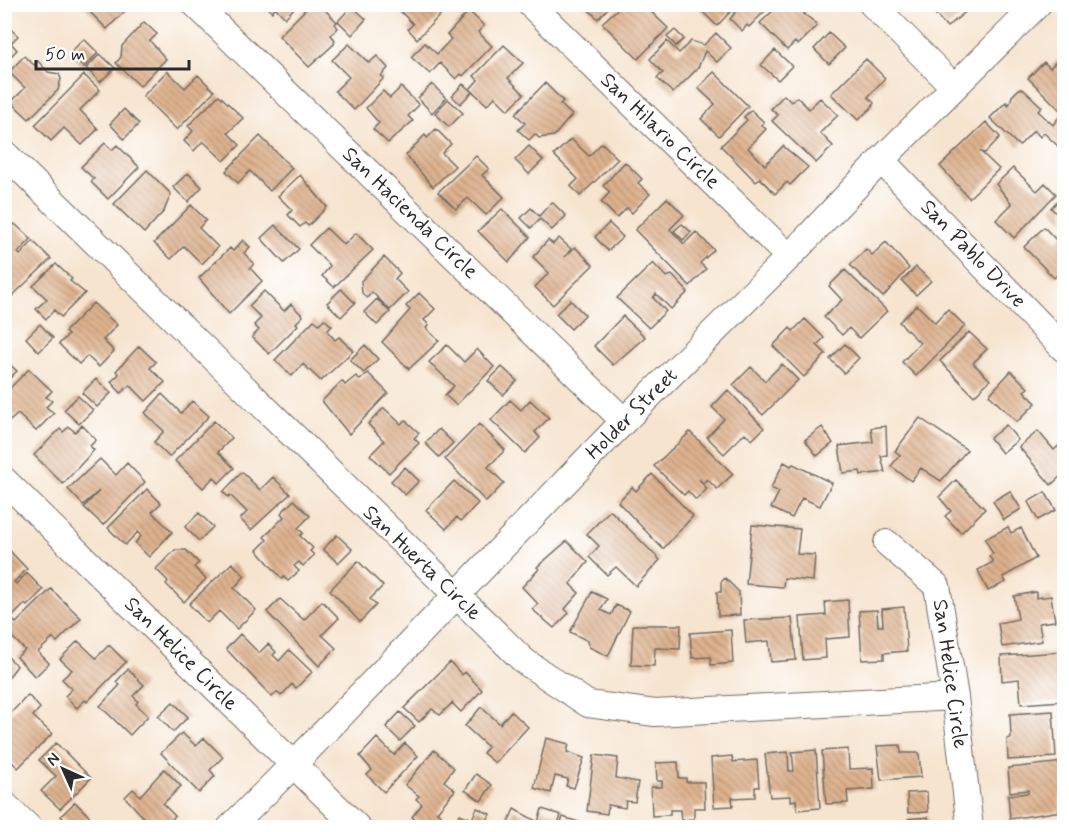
<svg xmlns="http://www.w3.org/2000/svg" width="1069" height="832" font-family="Mynerve,sans-serif">
  <style>
    .building { fill: url(#building-back-hatch) }
    .lines { fill: none; stroke-linecap: round; stroke-linejoin: round }
    .minor-casing { stroke: #726c64; stroke-width: 28 }
    .minor { stroke: #fff; stroke-width: 26 }
    .labels { text-anchor: middle; dominant-baseline: central; stroke-width: 5; stroke-linejoin: round; paint-order: stroke }
    .street-label { font-size: 21px; fill: #2b2b2b; stroke: #fff }
  </style>
  <defs>
    <pattern id="building-back-hatch" width="6" height="6" patternUnits="userSpaceOnUse" patternTransform="scale(1.5)"><rect width="6" height="6" fill="#deb28e"/><path d="M-1 5l2 2M0 0l6 6M5-1l2 2" fill="none" stroke="#b49174"/></pattern>
  </defs>
  <rect width="100%" height="100%" fill="#fff"/>
  <filter id="ink" filterUnits="userSpaceOnUse"><feTurbulence type="fractalNoise" baseFrequency=".0167" numOctaves="2"/><feDisplacementMap in="SourceGraphic" scale="12" xChannelSelector="R" yChannelSelector="G"/><feConvolveMatrix kernelMatrix="1 2 1 2 8 2 1 2 1" color-interpolation-filters="sRGB"/></filter>
  <filter id="wash" filterUnits="userSpaceOnUse"><feTurbulence type="fractalNoise" baseFrequency=".008" numOctaves="4" result="noise"/><feDisplacementMap in="SourceGraphic" scale="24" xChannelSelector="R" yChannelSelector="G"/><feGaussianBlur stdDeviation="1.35" result="paint"/><feColorMatrix in="noise" values="0 0 0 0 0 0 0 0 0 0 0 0 0 0 0 0 0 1.4 0 .05"/><feComposite in="paint" operator="in"/></filter>
  <g filter="url(#wash)">
    <rect width="100%" height="100%" fill="#f6e4cf"/>
    <g id="blocks">
      <path class="building" d="M 82,4 L 124,4 L 126,6 L 125,11 L 107,29 Z
        M 265,4 L 298,4 L 285,18 L 275,7 L 272,12 Z
        M 311,4 L 319,4 L 337,22 L 335,24 L 338,28 L 331,35 L 335,40 L 334,44 L 309,67 L 279,36 Z
        M 393,4 L 451,4 L 417,39 L 408,29 L 413,24 Z
        M 583,4 L 612,4 L 598,19 Z
        M 623,4 L 651,4 L 647,8 L 668,28 L 638,59 L 602,23 Z
        M 699,4 L 772,4 L 749,27 L 747,25 L 742,31 L 730,19 L 735,13 L 732,10 L 717,26 L 697,6 Z
        M 780,4 L 800,4 L 806,11 L 804,14 L 816,23 L 817,26 L 798,45 L 795,42 L 787,50 L 760,23 Z
        M 927,5 L 974,5 L 947,27 Z
        M 352,6 L 366,19 L 352,35 L 338,21 Z
        M 469,11 L 484,26 L 478,32 L 492,46 L 463,76 L 461,74 L 456,79 L 440,63 L 430,74 L 411,57 L 425,43 L 437,54 L 451,39 L 447,35 Z
        M 144,22 L 157,34 L 150,41 L 166,59 L 140,86 L 116,63 L 121,57 L 122,46 Z
        M 4,23 L 18,36 L 11,43 L 17,50 L 4,63 Z
        M 675,30 L 684,39 L 676,46 L 667,37 Z
        M 716,33 L 731,48 L 717,62 L 705,51 L 698,68 L 673,93 L 657,78 L 663,73 L 650,59 L 667,41 L 679,53 L 691,41 L 704,45 Z
        M 829,33 L 845,48 L 829,64 L 814,49 Z
        M 84,39 L 98,53 L 84,67 L 70,53 Z
        M 349,44 L 369,63 L 377,56 L 388,68 L 381,76 L 384,78 L 354,110 L 335,91 L 349,77 L 332,60 Z
        M 504,45 L 523,63 L 508,78 L 524,94 L 508,110 L 495,97 L 487,105 L 470,89 L 478,80 L 474,76 Z
        M 775,50 L 792,66 L 778,80 L 761,65 Z
        M 1064,53 L 1064,114 L 1028,78 L 1044,62 L 1050,68 Z
        M 100,54 L 115,68 L 100,82 L 86,68 Z
        M 24,56 L 34,65 L 38,61 L 48,72 L 59,74 L 61,79 L 58,90 L 29,119 L 11,102 L 25,88 L 9,72 Z
        M 866,59 L 885,78 L 868,97 L 874,103 L 872,107 L 858,120 L 831,94 Z
        M 167,71 L 185,88 L 198,75 L 214,91 L 177,130 L 143,96 Z
        M 714,72 L 748,106 L 719,136 L 701,119 L 715,104 L 698,88 Z
        M 84,75 L 100,90 L 80,110 L 98,129 L 82,145 L 64,128 L 51,141 L 35,125 Z
        M 545,83 L 563,101 L 560,104 L 572,115 L 554,136 L 539,138 L 535,134 L 529,140 L 518,130 L 525,123 L 515,114 Z
        M 432,84 L 446,98 L 432,113 L 418,98 Z
        M 463,84 L 472,92 L 460,104 L 452,96 Z
        M 401,87 L 419,105 L 408,116 L 413,121 L 388,143 L 373,129 L 379,123 L 366,108 L 383,91 L 390,98 Z
        M 1019,89 L 1023,89 L 1042,107 L 1038,111 L 1053,125 L 1060,116 L 1064,120 L 1064,142 L 1059,147 L 1044,133 L 1040,137 L 1034,130 L 1019,146 L 990,118 L 1006,102 L 1008,105 L 1010,103 L 1012,96 Z
        M 219,95 L 243,118 L 228,133 L 240,145 L 224,161 L 203,141 L 194,151 L 184,141 L 193,131 L 188,126 Z
        M 784,95 L 791,102 L 797,97 L 809,109 L 820,98 L 838,115 L 820,133 L 833,146 L 816,163 L 772,121 L 778,115 L 771,109 Z
        M 448,99 L 463,113 L 449,127 L 435,113 Z
        M 124,109 L 139,124 L 124,139 L 110,124 Z
        M 751,110 L 764,122 L 761,125 L 766,129 L 748,148 L 765,165 L 783,146 L 808,167 L 790,185 L 787,182 L 775,194 L 760,178 L 756,182 L 721,146 L 747,120 L 744,117 Z
        M 986,122 L 1000,137 L 985,153 L 981,152 L 999,169 L 969,198 L 940,166 Z
        M 436,129 L 451,144 L 442,153 L 455,166 L 433,187 L 406,155 L 425,135 L 427,138 Z
        M 260,136 L 292,168 L 270,191 L 250,171 L 238,183 L 226,171 Z
        M 571,139 L 589,156 L 602,143 L 618,159 L 580,196 L 571,186 L 578,179 L 554,155 Z
        M 105,143 L 112,150 L 117,145 L 139,167 L 108,199 L 91,182 L 94,179 L 81,167 Z
        M 529,146 L 543,160 L 529,174 L 515,160 Z
        M 476,156 L 489,169 L 482,175 L 504,197 L 486,215 L 468,198 L 456,209 L 438,192 Z
        M 625,162 L 642,179 L 638,183 L 650,194 L 632,213 L 627,208 L 617,218 L 601,202 L 610,192 L 603,186 Z
        M 1013,168 L 1037,191 L 1045,183 L 1056,194 L 1014,238 L 996,220 L 1012,204 L 996,184 Z
        M 147,170 L 171,194 L 164,211 L 144,233 L 114,204 Z
        M 188,173 L 202,187 L 188,202 L 173,187 Z
        M 300,175 L 327,207 L 308,226 L 305,223 L 300,227 L 288,215 L 292,210 L 278,196 Z
        M 1064,194 L 1064,221 L 1051,208 Z
        M 667,198 L 684,215 L 670,229 L 684,244 L 696,232 L 714,250 L 700,263 L 706,269 L 690,286 L 635,230 Z
        M 552,202 L 566,216 L 552,230 L 540,219 L 531,228 L 521,218 L 531,208 L 539,216 Z
        M 191,205 L 206,220 L 199,228 L 218,247 L 202,264 L 184,246 L 171,259 L 154,243 Z
        M 502,209 L 530,237 L 509,262 L 478,231 Z
        M 609,223 L 623,237 L 608,251 L 595,237 Z
        M 15,224 L 31,239 L 18,253 L 20,255 L 33,241 L 51,259 L 8,300 L 4,296 L 4,234 Z
        M 682,224 L 691,232 L 683,240 L 674,231 Z
        M 275,225 L 299,249 L 284,263 L 261,238 Z
        M 1044,227 L 1057,241 L 1064,234 L 1064,268 L 1054,278 L 1024,247 Z
        M 326,228 L 344,245 L 356,233 L 373,250 L 334,287 L 322,276 L 330,266 L 309,245 Z
        M 559,238 L 571,249 L 565,257 L 575,247 L 593,265 L 553,305 L 535,287 L 549,273 L 533,257 L 548,240 L 553,244 Z
        M 243,240 L 250,247 L 244,253 L 254,264 L 250,268 L 262,281 L 229,314 L 199,278 L 230,248 L 233,251 Z
        M 886,242 L 909,268 L 883,297 L 850,265 L 866,249 L 872,255 Z
        M 384,257 L 400,273 L 395,279 L 408,292 L 390,310 L 372,292 L 367,298 L 362,293 L 361,281 Z
        M 653,263 L 666,277 L 672,275 L 688,292 L 671,309 L 656,294 L 653,298 L 666,311 L 649,328 L 617,298 Z
        M 56,264 L 72,279 L 70,281 L 85,293 L 61,317 L 54,310 L 46,319 L 36,309 L 47,299 L 33,286 Z
        M 916,267 L 931,281 L 916,295 L 902,281 Z
        M 845,270 L 887,311 L 859,338 L 849,328 L 842,335 L 824,317 L 842,300 L 829,286 Z
        M 341,289 L 355,303 L 341,317 L 327,303 Z
        M 264,291 L 284,311 L 291,304 L 303,316 L 296,323 L 298,325 L 269,354 L 252,337 L 259,330 L 254,325 L 261,318 L 249,306 Z
        M 419,293 L 435,309 L 424,320 L 429,325 L 426,328 L 439,341 L 409,369 L 382,342 L 410,310 L 406,306 Z
        M 377,299 L 390,312 L 377,325 L 364,312 Z
        M 570,300 L 585,315 L 571,329 L 556,314 Z
        M 93,303 L 117,325 L 103,340 L 114,351 L 99,367 L 87,356 L 79,364 L 59,344 L 68,335 L 65,332 Z
        M 917,305 L 935,323 L 948,309 L 965,326 L 916,376 L 902,362 L 920,343 L 899,322 Z
        M 623,316 L 645,337 L 613,365 L 594,346 Z
        M 324,319 L 332,326 L 327,331 L 335,340 L 339,337 L 353,351 L 321,381 L 303,364 L 292,376 L 275,360 L 314,320 L 319,324 Z
        M 805,319 L 824,338 L 817,345 L 826,354 L 804,377 L 773,346 L 790,328 L 793,331 Z
        M 40,324 L 53,338 L 39,352 L 26,338 Z
        M 969,332 L 987,349 L 973,363 L 990,380 L 974,396 L 940,361 Z
        M 845,344 L 859,358 L 844,373 L 830,359 Z
        M 365,345 L 378,359 L 364,373 L 350,360 Z
        M 447,345 L 464,362 L 477,349 L 494,367 L 456,405 L 445,395 L 454,386 L 429,362 Z
        M 139,346 L 156,362 L 150,368 L 165,382 L 146,401 L 130,385 L 121,393 L 111,382 L 119,374 L 116,371 Z
        M 4,359 L 17,371 L 4,384 Z
        M 782,364 L 798,380 L 763,415 L 733,385 L 751,367 L 765,381 Z
        M 502,367 L 517,381 L 503,395 L 488,381 Z
        M 29,369 L 52,391 L 46,397 L 52,401 L 46,407 L 54,413 L 36,431 L 18,414 L 4,426 L 4,394 Z
        M 1011,371 L 1028,388 L 1024,391 L 1036,403 L 1017,422 L 989,395 Z
        M 368,373 L 388,393 L 349,434 L 322,401 L 342,381 L 345,385 L 356,376 L 360,380 Z
        M 96,379 L 111,393 L 97,407 L 82,393 Z
        M 728,390 L 764,428 L 752,440 L 745,433 L 724,454 L 707,437 L 724,419 L 712,407 Z
        M 162,394 L 181,413 L 192,401 L 209,416 L 169,457 L 154,442 L 164,431 L 145,413 Z
        M 78,396 L 93,410 L 79,424 L 64,410 Z
        M 510,400 L 521,410 L 530,400 L 549,418 L 535,432 L 540,438 L 525,453 L 491,420 Z
        M 384,408 L 401,424 L 405,420 L 419,433 L 414,438 L 419,443 L 389,473 L 370,455 L 384,441 L 368,424 Z
        M 920,418 L 967,450 L 941,481 L 921,468 L 911,481 L 891,466 L 900,455 L 895,451 Z
        M 214,421 L 232,438 L 218,452 L 234,468 L 219,483 L 214,477 L 203,488 L 175,461 Z
        M 479,424 L 505,450 L 488,467 L 504,483 L 486,502 L 445,459 Z
        M 82,425 L 96,440 L 90,446 L 94,450 L 63,484 L 34,455 L 60,429 L 63,432 L 69,427 L 75,432 Z
        M 1006,425 L 1018,440 L 1002,453 L 990,438 Z
        M 886,426 L 887,455 L 881,456 L 885,472 L 861,475 L 860,471 L 843,473 L 839,446 L 873,442 L 871,428 Z
        M 822,427 L 833,443 L 817,456 L 805,440 Z
        M 439,429 L 453,443 L 439,457 L 425,443 Z
        M 1038,431 L 1054,450 L 1064,441 L 1064,473 L 1051,485 L 1019,447 Z
        M 690,432 L 733,474 L 717,489 L 707,479 L 703,483 L 699,479 L 707,489 L 696,500 L 688,491 L 684,495 L 654,466 Z
        M 100,459 L 116,475 L 127,463 L 145,482 L 103,525 L 84,507 L 99,491 L 83,505 L 68,489 Z
        M 784,462 L 791,466 L 793,464 L 832,483 L 820,506 L 802,498 L 792,518 L 771,508 L 779,492 L 771,488 Z
        M 405,467 L 419,481 L 405,495 L 391,481 Z
        M 242,472 L 260,490 L 273,477 L 290,494 L 251,530 L 240,519 L 247,512 L 230,495 L 228,497 L 223,492 Z
        M 652,474 L 693,516 L 663,549 L 618,502 L 632,487 L 636,491 Z
        M 956,480 L 985,509 L 961,533 L 945,516 L 951,511 L 939,497 Z
        M 454,481 L 478,503 L 461,521 L 457,517 L 446,529 L 426,510 Z
        M 147,489 L 161,503 L 152,512 L 172,532 L 149,557 L 135,543 L 141,536 L 138,532 L 125,545 L 108,528 Z
        M 1010,491 L 1021,509 L 1004,520 L 993,501 Z
        M 1045,492 L 1056,510 L 1038,520 L 1028,502 Z
        M 294,500 L 310,516 L 298,528 L 303,533 L 300,536 L 313,548 L 310,551 L 314,555 L 303,566 L 299,562 L 294,566 L 299,571 L 288,581 L 284,577 L 282,579 L 257,550 L 267,540 L 264,537 L 284,517 L 281,513 Z
        M 610,510 L 660,560 L 636,586 L 616,567 L 607,575 L 589,557 L 599,546 L 587,534 Z
        M 199,513 L 213,527 L 199,541 L 185,527 Z
        M 752,525 L 800,529 L 797,554 L 815,555 L 813,581 L 784,578 L 783,587 L 746,584 Z
        M 1008,527 L 1011,533 L 1021,528 L 1036,558 L 1003,577 L 1006,582 L 988,591 L 978,570 L 993,562 L 989,556 L 993,554 L 985,539 Z
        M 337,535 L 352,549 L 338,563 L 323,549 Z
        M 567,541 L 588,562 L 570,584 L 579,593 L 565,609 L 569,613 L 554,628 L 532,609 L 538,604 L 522,587 L 539,569 L 537,567 Z
        M 175,550 L 186,550 L 199,563 L 194,567 L 206,579 L 184,602 L 166,584 L 168,581 L 156,569 Z
        M 10,551 L 27,569 L 14,582 L 16,584 L 27,573 L 43,590 L 27,606 L 25,604 L 13,616 L 10,613 L 4,619 L 4,556 Z
        M 358,561 L 383,586 L 370,599 L 376,605 L 360,622 L 330,590 Z
        M 232,563 L 245,576 L 234,588 L 256,610 L 237,629 L 219,611 L 207,623 L 189,604 Z
        M 725,578 L 739,592 L 740,615 L 718,616 L 717,592 L 721,592 L 721,582 Z
        M 51,589 L 81,618 L 57,642 L 53,638 L 38,652 L 49,663 L 35,677 L 17,657 L 25,650 L 5,630 L 14,621 L 16,623 Z
        M 592,592 L 607,599 L 601,610 L 611,615 L 616,605 L 630,611 L 608,656 L 589,647 L 588,641 L 570,632 Z
        M 1036,592 L 1036,598 L 1051,596 L 1055,621 L 1039,623 L 1042,641 L 1002,647 L 998,623 L 1018,619 L 1014,596 Z
        M 280,599 L 304,620 L 322,601 L 339,618 L 322,635 L 336,648 L 319,666 L 267,612 Z
        M 848,600 L 850,637 L 825,639 L 826,658 L 803,660 L 800,617 L 826,615 L 825,602 Z
        M 904,607 L 907,651 L 884,653 L 884,659 L 862,660 L 859,611 L 877,610 L 878,626 L 883,626 L 882,609 Z
        M 792,618 L 796,660 L 771,662 L 769,641 L 746,643 L 744,620 Z
        M 633,625 L 681,625 L 680,649 L 655,648 L 654,666 L 631,665 Z
        M 731,630 L 733,663 L 711,665 L 711,657 L 692,658 L 690,633 Z
        M 240,634 L 259,653 L 268,644 L 276,652 L 273,655 L 279,661 L 289,650 L 312,672 L 296,688 L 292,684 L 281,696 L 277,692 L 272,697 L 226,649 Z
        M 78,641 L 96,658 L 109,645 L 126,662 L 87,702 L 85,700 L 77,708 L 65,696 L 72,689 L 62,679 L 72,670 L 60,659 Z
        M 1061,652 L 1063,701 L 1021,704 L 1019,679 L 1002,681 L 1001,656 Z
        M 4,653 L 17,666 L 4,683 Z
        M 450,662 L 462,675 L 465,672 L 482,690 L 461,712 L 452,703 L 440,715 L 432,709 L 419,722 L 404,708 Z
        M 128,669 L 144,685 L 133,696 L 138,701 L 136,704 L 148,716 L 130,735 L 100,706 L 120,685 L 116,682 Z
        M 28,695 L 40,708 L 33,716 L 52,734 L 18,768 L 5,755 L 5,715 L 7,717 Z
        M 173,702 L 188,717 L 173,732 L 158,716 Z
        M 481,707 L 500,724 L 511,711 L 528,727 L 495,763 L 483,753 L 488,747 L 465,726 Z
        M 1053,711 L 1056,757 L 1008,760 L 1007,739 L 1011,738 L 1010,714 Z
        M 400,712 L 415,726 L 400,741 L 386,727 Z
        M 182,733 L 196,746 L 204,738 L 223,757 L 210,770 L 215,776 L 199,793 L 161,753 Z
        M 377,738 L 394,755 L 405,743 L 418,756 L 384,792 L 367,775 L 372,770 L 360,756 Z
        M 546,738 L 569,744 L 567,752 L 584,758 L 574,788 L 566,786 L 568,779 L 555,776 L 551,793 L 534,788 Z
        M 56,743 L 91,778 L 60,809 L 41,791 L 56,776 L 39,760 Z
        M 900,745 L 901,753 L 919,753 L 921,777 L 881,780 L 877,746 Z
        M 848,749 L 849,769 L 873,768 L 874,789 L 847,791 L 848,803 L 826,804 L 822,751 Z
        M 434,750 L 454,768 L 444,781 L 455,790 L 437,812 L 442,816 L 432,828 L 426,828 L 412,817 L 422,804 L 416,799 L 419,796 L 405,785 Z
        M 816,750 L 820,808 L 797,810 L 796,800 L 791,801 L 791,796 L 770,797 L 765,754 L 788,752 L 789,771 L 794,771 L 792,752 Z
        M 594,755 L 618,758 L 616,778 L 638,782 L 635,802 L 626,801 L 625,808 L 608,805 L 607,814 L 587,811 Z
        M 732,756 L 733,762 L 757,760 L 759,787 L 755,787 L 755,797 L 732,798 L 733,806 L 714,807 L 711,758 Z
        M 678,762 L 679,778 L 686,778 L 686,782 L 704,782 L 705,808 L 694,808 L 694,819 L 681,820 L 680,810 L 670,810 L 670,815 L 652,816 L 651,787 L 662,787 L 662,781 L 657,781 L 656,763 Z
        M 1064,762 L 1064,797 L 1060,797 L 1061,811 L 1010,819 L 1008,795 L 1028,793 L 1028,790 L 1010,792 L 1008,768 Z
        M 164,769 L 181,786 L 163,804 L 175,816 L 164,828 L 153,828 L 125,797 L 133,789 L 140,796 Z
        M 476,774 L 492,785 L 481,801 L 465,790 Z
        M 927,792 L 928,812 L 908,813 L 907,793 Z
        M 75,802 L 90,817 L 79,828 L 72,828 L 61,816 Z
        M 477,808 L 490,814 L 484,828 L 454,828 L 460,814 L 472,819 Z
        M 514,809 L 538,822 L 535,828 L 506,828 Z
        M 542,809 L 561,815 L 557,828 L 536,828 Z
        M 563,817 L 582,823 L 581,828 L 559,828 Z
        M 928,817 L 929,828 L 909,828 L 908,819 Z
        M 1019,823 L 1043,823 L 1044,828 L 1012,828 L 1011,824 Z"/>
    </g>
  </g>
  <g filter="url(#ink)">
    <use href="#blocks" fill-opacity="0" stroke="#726c64" stroke-width="1.5"/>
    <g class="lines">
      <g class="minor-casing">
        <path id="minor" d="M 195,4 L 624,421
          M 530,4 L 789,257
          M 872,4 L 954,87
          M 4,153 L 524,661 L 588,704 L 655,713 L 955,697
          M 881,160 L 1064,349
          M 4,480 L 358,828
          M 887,543 L 937,586 L 955,697 L 970,828
          M 4,804 L 29,828
          M 230,828 L 293,765 L 624,421 L 789,257 L 881,160 L 1038,4"/>
      </g>
      <use href="#minor" class="minor"/>
    </g>
  </g>
  <g class="labels">
    <g class="street-label">
      <text transform="translate(660 131) rotate(44)">San Hilario Circle</text>
      <text transform="translate(410 213) rotate(44)">San Hacienda Circle</text>
      <text transform="translate(973 254) rotate(46)">San Pablo Drive</text>
      <text transform="translate(632 414) rotate(-45)">Holder Street</text>
      <text transform="translate(422 563) rotate(44)">San Huerta Circle</text>
      <text transform="translate(181 654) rotate(45)">San Helice Circle</text>
      <text transform="translate(950 674) rotate(82)">San Helice Circle</text>
    </g>
  </g>
  <rect width="1069" height="832" fill="none" stroke="#fff" stroke-width="24"/>
  <g transform="translate(63 769) rotate(315)" stroke="#ffffff" stroke-width="4.5" paint-order="stroke">
  <path d="M0-4.5L10 22L0 15L-10 22Z" fill="#2b2b2b"/>
  <text y="-9" font-size="16" font-weight="bold" text-anchor="middle" fill="#2b2b2b">N</text>
  </g>
  <path d="M36 60v9h153v-9" fill="none" stroke="#2b2b2b" stroke-width="3"/>
  <text x="45" y="60" font-size="18" fill="#2b2b2b" stroke="#ffffff" stroke-width="4.5" paint-order="stroke">50 m</text>
</svg>
